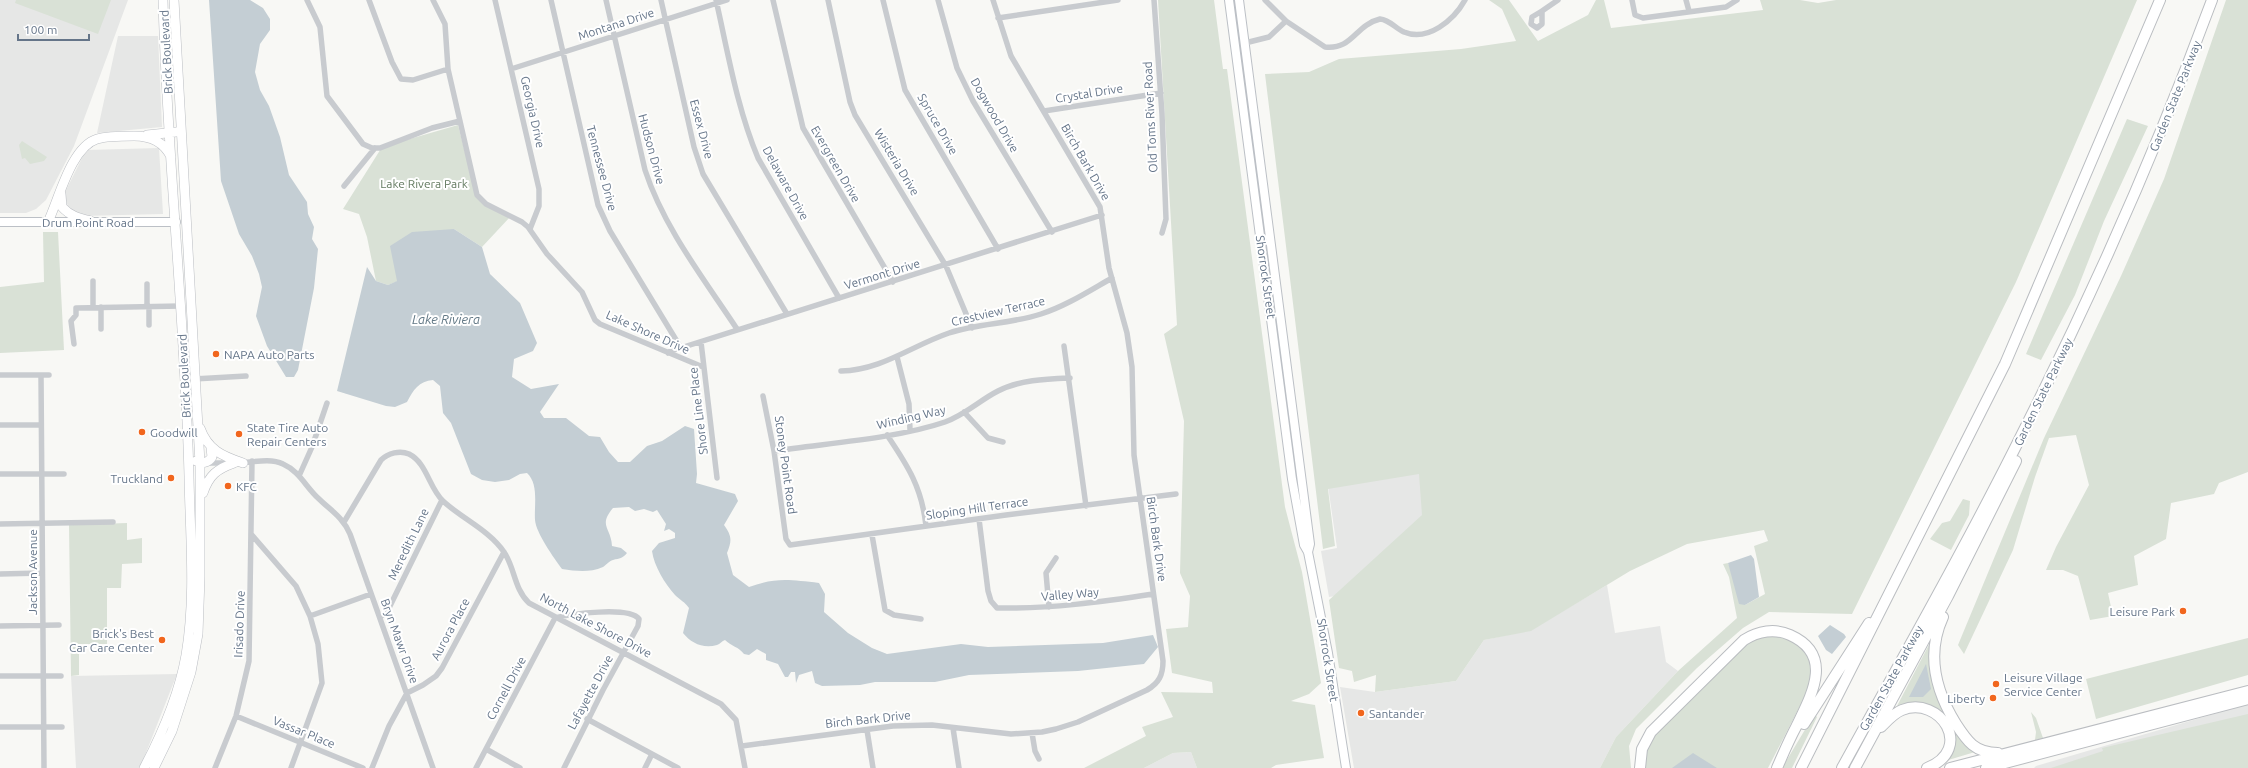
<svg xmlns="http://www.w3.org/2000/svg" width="2248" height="768" font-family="Ubuntu,sans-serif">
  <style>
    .built { fill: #e6e7e6 }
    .green { fill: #d9e1d6 }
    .water { fill: #c4ced4 }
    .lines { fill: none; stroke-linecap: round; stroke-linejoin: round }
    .secondary-casing { stroke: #bcc0c6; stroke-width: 10 }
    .primary-casing { stroke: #bbbec3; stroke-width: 10 }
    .highway-casing { stroke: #babdc1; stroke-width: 12 }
    .street { stroke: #c8cbcf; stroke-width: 5.5 }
    .secondary { stroke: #fff; stroke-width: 8 }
    .primary { stroke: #fff; stroke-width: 9 }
    .highway { stroke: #fff; stroke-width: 10 }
    .poi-dot { fill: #f1661d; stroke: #fff; stroke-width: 1.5 }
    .labels { text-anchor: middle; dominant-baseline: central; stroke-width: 4; stroke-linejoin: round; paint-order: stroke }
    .street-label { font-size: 12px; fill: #657589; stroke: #fff }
    .park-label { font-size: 12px; fill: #637a60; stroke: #fff }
    .poi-label { font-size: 12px; fill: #657589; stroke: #fff; text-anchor: start }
    .water-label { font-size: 13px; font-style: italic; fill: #617784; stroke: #fff }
  </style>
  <rect width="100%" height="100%" fill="#f8f8f5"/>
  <path class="built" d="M 0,0 L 128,0 L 74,146 L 46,200 L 36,209 L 26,213 L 0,213 Z
    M 118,36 L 158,36 L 162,127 L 97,133 Z
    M 159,148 L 163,214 L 82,216 L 69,210 L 64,194 L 86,150 Z
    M 1422,471 L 1428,514 L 1348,594 L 1329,597 L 1321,551 L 1337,548 L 1328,486 Z
    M 1607,585 L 1615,633 L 1660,626 L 1666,662 L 1678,671 L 1616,737 L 1600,768 L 1354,768 L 1340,687 L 1375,692 L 1456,681 L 1484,640 L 1531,630 Z
    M 177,674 L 140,768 L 76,768 L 71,676 Z
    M 2248,704 L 2248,768 L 2034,768 L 2036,766 Z
    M 1191,752 L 1197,768 L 1144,768 L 1173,753 Z"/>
  <path class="green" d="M 16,0 L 111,0 L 98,34 L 15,3 Z
    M 1158,0 L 1214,0 L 1223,69 L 1227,69 L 1285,507 L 1302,572 L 1321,683 L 1309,694 L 1291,701 L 1315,705 L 1324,758 L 1276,765 L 1271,768 L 1197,768 L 1191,752 L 1173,753 L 1144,768 L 1084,768 L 1146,736 L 1142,727 L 1173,717 L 1161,692 L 1213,693 L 1212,682 L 1172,673 L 1166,629 L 1188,627 L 1190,596 L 1180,573 L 1184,421 L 1164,334 L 1177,325 Z
    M 1489,0 L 1509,0 L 1538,41 L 1588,15 L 1596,0 L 1604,0 L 1611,28 L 1763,10 L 1760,0 L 1800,0 L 1818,3 L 1836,0 L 2137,0 L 2016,282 L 1852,614 L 1769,612 L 1743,628 L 1697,668 L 1636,729 L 1629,746 L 1631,768 L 1600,768 L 1616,737 L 1678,671 L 1737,618 L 1729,577 L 1723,564 L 1728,563 L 1745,605 L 1765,594 L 1754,546 L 1768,541 L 1764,530 L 1687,544 L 1630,571 L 1531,631 L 1484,640 L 1456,681 L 1375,692 L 1376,675 L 1354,682 L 1352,671 L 1339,668 L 1329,600 L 1422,515 L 1419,474 L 1328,489 L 1335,546 L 1323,549 L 1265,74 L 1309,72 L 1339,59 L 1461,49 L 1516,41 L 1502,9 Z
    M 2226,0 L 2248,0 L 2248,472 L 2219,483 L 2214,494 L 2171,503 L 2166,539 L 2134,556 L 2138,585 L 2108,593 L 2113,616 L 2090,620 L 2078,576 L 2063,570 L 2046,570 L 2056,547 L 2089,485 L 2076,435 L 2049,438 L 2035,477 L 2013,550 L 1964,654 L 1958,645 L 2044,438 L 2121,276 L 2164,179 Z
    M 2127,119 L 2148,126 L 2104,221 L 2075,295 L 2041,360 L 2026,354 Z
    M 458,125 L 476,196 L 510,217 L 482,247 L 454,229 L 398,281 L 388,285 L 376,281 L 367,237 L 359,214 L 343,209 L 382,147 Z
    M 22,141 L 47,157 L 44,161 L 30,164 L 25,158 L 22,159 L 19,145 Z
    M 43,232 L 58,232 L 64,350 L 0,353 L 0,287 L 44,282 Z
    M 1963,499 L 1970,501 L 1969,515 L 1951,550 L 1930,539 L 1942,523 L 1950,521 Z
    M 127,523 L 127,540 L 142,538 L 142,563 L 122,564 L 121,588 L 107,588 L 107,644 L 79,644 L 79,675 L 71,676 L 69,525 Z
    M 1776,633 C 1803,643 1819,655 1809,686 C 1807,693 1806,701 1800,706 L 1768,768 L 1642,768 L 1647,743 L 1751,638 Z
    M 1934,635 L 1930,668 L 1975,752 L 1945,761 C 1964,742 1951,709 1925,704 C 1915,702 1904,707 1897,706 Z
    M 2248,638 L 2248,675 L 2096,719 L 2086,679 Z
    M 2031,712 L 2036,718 L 2043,738 L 2035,740 L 2036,732 Z
    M 2248,714 L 2248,768 L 2051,768 L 2103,751 L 2102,748 Z
    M 1816,716 L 1817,717 L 1792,768 L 1782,768 L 1806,728 Z"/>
  <path class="water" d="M 209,0 L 250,0 L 263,8 L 270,19 L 270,30 L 260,44 L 255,72 L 260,90 L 269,106 L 280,137 L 289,175 L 307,202 L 308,214 L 314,227 L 312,239 L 318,249 L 314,288 L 298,370 L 294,377 L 286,377 L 267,346 L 256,316 L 262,287 L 259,274 L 252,256 L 239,234 L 221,181 Z
    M 454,229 L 482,247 L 490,274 L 520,303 L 537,343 L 533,351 L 514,359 L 512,377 L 531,389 L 559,384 L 540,412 L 544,418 L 566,418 L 589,436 L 600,437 L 609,452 L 618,462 L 630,462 L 647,446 L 662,441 L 685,426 L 694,429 L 697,474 L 696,483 L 735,494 L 738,501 L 724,525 C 732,536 732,541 727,553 L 733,575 L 749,587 C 776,577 791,580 819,583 L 825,594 L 824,612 L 848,633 L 872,648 L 887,654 L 961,644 L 988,647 L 1103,643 L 1153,635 L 1158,647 L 1144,664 L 1078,671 L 969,675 L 935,682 L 875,682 L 860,685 L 822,686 L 815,683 L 812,671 L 799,675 L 796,683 L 795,672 L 791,672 L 788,677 L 785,677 L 778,664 L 766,660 L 766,654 L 757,649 L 749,655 L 744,654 C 739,647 731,646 725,640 C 722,641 720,644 717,645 C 703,649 691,643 683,633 L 689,608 C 685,602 680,600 675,595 C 665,584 654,566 652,551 L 659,543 L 675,538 L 675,533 L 669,529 L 664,531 L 666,524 L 657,510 L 653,512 L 644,509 L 635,511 L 629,507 L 613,508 C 598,526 611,527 612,546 L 621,548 L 627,553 C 622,559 620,558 613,560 C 609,561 606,565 603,567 C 589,573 576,571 562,569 C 554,558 536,533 535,520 C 534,505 539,484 527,473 L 520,474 L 509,480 L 495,482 L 482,480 L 471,474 L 451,423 L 443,413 L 440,386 L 433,380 C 419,381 413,390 407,402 L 395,407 L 386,406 L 337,391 L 367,267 L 376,281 L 388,285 L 397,281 L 390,246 L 412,232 Z
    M 1751,555 L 1754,559 L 1759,597 L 1745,605 L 1739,604 L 1728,563 Z
    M 1830,625 L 1844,634 L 1846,637 L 1832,654 L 1826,650 L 1818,636 Z
    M 1926,664 L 1931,689 L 1923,697 L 1909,697 Z
    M 1693,753 L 1717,768 L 1672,768 Z"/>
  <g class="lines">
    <g class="secondary-casing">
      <path id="secondary" d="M 1229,0 L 1292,479 L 1304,545 L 1308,552 L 1328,653 L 1346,768
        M 1239,0 L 1310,544 L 1308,552
        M 0,222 L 176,222"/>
    </g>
    <g class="primary-casing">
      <path id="primary" d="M 147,135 L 176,132
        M 61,194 L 62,207 C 70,216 79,218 91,221
        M 48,222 C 59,199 71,147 97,139 C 107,136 122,136 134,136 C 151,136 164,142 171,157
        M 200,428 C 208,450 222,456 243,463
        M 196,461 C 202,464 208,463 212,457 L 211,448
        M 203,493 C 209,475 217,469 234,463
        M 144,768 C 163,732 179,695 186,655 C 196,596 190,535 189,476 C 185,317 167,159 163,0
        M 154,768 L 172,731 L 191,672 L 198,634 L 200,577 L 200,463 L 174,0"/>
    </g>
    <g class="highway-casing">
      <path id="highway" d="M 1943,617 C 1926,654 1935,690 1956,724 C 1967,741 1975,753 1998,753
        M 1804,724 L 1869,623
        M 1881,727 C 1887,721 1894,713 1902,710 C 1940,695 1975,749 1927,768
        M 1640,768 L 1642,749 L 1651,732 L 1744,640 C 1758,631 1775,628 1790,635 C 1835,655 1811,696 1796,727 C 1789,740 1783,754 1777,768
        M 1801,768 L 2005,364 L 2160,0
        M 1842,768 C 1904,655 1968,543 2025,428 C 2095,289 2158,146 2212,0
        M 1855,768 L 1948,596 L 2016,461
        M 1950,768 L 2248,691
        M 1986,768 L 2248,699"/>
    </g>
    <path class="street" d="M 307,0 L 320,27 L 327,96 L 363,144 L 372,148 L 380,148 L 432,128 L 460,121
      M 369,0 L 392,62 L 401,79 L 413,80 L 448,69
      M 433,0 L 445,24 L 448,69 L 477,195 L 486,204 L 522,222 L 528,227 L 547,254 L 582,292 L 595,320 L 600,324 L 703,367
      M 495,0 L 539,189 L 539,206 L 530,229
      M 551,0 L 598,205 L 610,231 L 681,348
      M 606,0 L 645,170 C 664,228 704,279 737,329
      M 661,0 L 694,147 L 703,174 L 787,314
      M 716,0 C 728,53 737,108 758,158 L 839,298
      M 773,0 L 803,128 L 893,282
      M 828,0 L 850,102 L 855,115 L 946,266 L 972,328
      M 883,0 L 905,90 L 998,249
      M 938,0 L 957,68 L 973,101 L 1052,232
      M 1154,0 L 1162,114 L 1166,219 L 1162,233
      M 1265,0 L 1286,21
      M 1632,0 L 1635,15 L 1643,18 L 1726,7 L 1737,0
      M 1686,0 L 1689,11
      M 1542,11 L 1542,24 L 1537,28 L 1531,24 L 1532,17 Z
      M 1542,11 L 1558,0
      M 998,18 L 1118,0
      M 1245,43 L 1269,37 L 1286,21 L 1325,47 C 1353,50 1355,25 1380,19 C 1390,20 1395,28 1404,32 C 1428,42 1454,20 1465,0
      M 511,69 L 727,0
      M 1044,111 L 1161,93
      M 344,186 L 375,148
      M 93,281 L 93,307
      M 147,307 L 147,284
      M 149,307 L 149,325
      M 101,329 L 101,307
      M 701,342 L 717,478
      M 74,344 L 71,321 L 76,315 L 76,308 L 181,306
      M 1064,346 L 1086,506
      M 668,353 L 671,351 L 1102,215
      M 897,357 L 909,404 L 910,430
      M 841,371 C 882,370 911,346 949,333 C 979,323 1011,324 1041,314 C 1066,306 1089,291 1112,278
      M 0,375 L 49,375
      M 41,375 L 44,768
      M 194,379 L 246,376
      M 763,396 L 774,451 L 786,539 L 790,545 L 1006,515 L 1176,494
      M 964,412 L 988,438 L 1003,442
      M 0,425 L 41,425
      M 887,435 C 908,466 922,488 926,526
      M 774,451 C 827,443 895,439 945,422 C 965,415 980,400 998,391 C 1019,380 1046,379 1070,378
      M 207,463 L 230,463
      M 241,463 C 254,462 271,458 283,464 C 299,471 306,487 318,498 C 330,510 343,517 350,534 L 433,768
      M 0,474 L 64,474
      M 299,476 L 312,447 L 327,403
      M 979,519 L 988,591 L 991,601 L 997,608 C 1050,609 1101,602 1153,594
      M 344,522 L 381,460 C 388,453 400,450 409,454 C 427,463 429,488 443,501 C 461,518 489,530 504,552 C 515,568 514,589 529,603 L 721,704 L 736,720 L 745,768
      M 0,524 L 113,522
      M 251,534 L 296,586 L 310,616 L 318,644 L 322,683 L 291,768
      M 872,535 L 885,610 L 894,615 L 921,619
      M 0,574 L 42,573
      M 1049,607 L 1046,573 L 1056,558
      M 310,616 L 371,594
      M 380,617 L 387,612 L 442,500
      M 0,626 L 59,625
      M 0,676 L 61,676
      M 236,716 L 363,768
      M 587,719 L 678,768
      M 0,727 L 62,727
      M 953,728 L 959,768
      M 867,730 L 873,768
      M 1032,733 L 1035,751 L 1039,759
      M 742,746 L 893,726 L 932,725 L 1011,734 L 1042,732 L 1056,729 L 1078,722 L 1147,690 C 1159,683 1163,675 1163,661 L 1134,455 L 1132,367 L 1127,333 L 1109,268 L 1100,207 L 1011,56 L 993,0
      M 486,749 L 520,768
      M 215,768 L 236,716 L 249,661 L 252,461
      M 372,768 L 389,726 L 407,693 L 423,685 L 436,676 L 442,668 L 504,552
      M 476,768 L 555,618 C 570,614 629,606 639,619 L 638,626 L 603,690 L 564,768
      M 645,768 L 652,754"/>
    <use href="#secondary" class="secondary"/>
    <use href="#primary" class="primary"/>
    <use href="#highway" class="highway"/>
  </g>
  <g class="poi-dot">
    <circle cx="216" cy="354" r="4"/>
    <circle cx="142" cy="432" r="4"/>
    <circle cx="239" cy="434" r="4"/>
    <circle cx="171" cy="478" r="4"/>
    <circle cx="228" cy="486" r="4"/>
    <circle cx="2183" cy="611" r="4"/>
    <circle cx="162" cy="640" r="4"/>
    <circle cx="1996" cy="684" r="4"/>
    <circle cx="1993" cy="698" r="4"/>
    <circle cx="1361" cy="713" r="4"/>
  </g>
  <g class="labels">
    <g class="street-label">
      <text transform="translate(616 24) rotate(-18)">Montana Drive</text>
      <text transform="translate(166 52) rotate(-93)">Brick Boulevard</text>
      <text transform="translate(1089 93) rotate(-9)">Crystal Drive</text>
      <text transform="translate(2175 96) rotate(-68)">Garden State Parkway</text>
      <text transform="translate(533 112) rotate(77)">Georgia Drive</text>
      <text transform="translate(995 115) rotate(60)">Dogwood Drive</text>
      <text transform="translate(1150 117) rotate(-93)">Old Toms River Road</text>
      <text transform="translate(938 124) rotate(60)">Spruce Drive</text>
      <text transform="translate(702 129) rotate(75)">Essex Drive</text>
      <text transform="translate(652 149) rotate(75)">Hudson Drive</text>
      <text transform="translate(897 162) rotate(59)">Wisteria Drive</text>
      <text transform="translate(1086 162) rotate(60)">Birch Bark Drive</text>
      <text transform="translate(836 164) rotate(60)">Evergreen Drive</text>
      <text transform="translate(602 168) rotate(75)">Tennessee Drive</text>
      <text transform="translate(786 183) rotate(61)">Delaware Drive</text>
      <text x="88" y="222">Drum Point Road</text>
      <text transform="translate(882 274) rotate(-17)">Vermont Drive</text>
      <text transform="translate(1266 277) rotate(82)">Shorrock Street</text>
      <text transform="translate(998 311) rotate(-13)">Crestview Terrace</text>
      <text transform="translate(648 332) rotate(24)">Lake Shore Drive</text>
      <text transform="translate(184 376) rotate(-93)">Brick Boulevard</text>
      <text transform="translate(2043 392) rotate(-64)">Garden State Parkway</text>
      <text transform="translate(698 411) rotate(-97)">Shore Line Place</text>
      <text transform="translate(911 417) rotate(-13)">Winding Way</text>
      <text transform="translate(786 465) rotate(82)">Stoney Point Road</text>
      <text transform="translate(977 508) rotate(-8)">Sloping Hill Terrace</text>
      <text transform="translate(1157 539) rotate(82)">Birch Bark Drive</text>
      <text transform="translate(408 544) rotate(-64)">Meredith Lane</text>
      <text transform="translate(32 572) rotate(-90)">Jackson Avenue</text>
      <text transform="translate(1070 594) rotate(-5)">Valley Way</text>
      <text transform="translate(239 624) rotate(-88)">Irisado Drive</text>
      <text transform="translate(596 625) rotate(28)">North Lake Shore Drive</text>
      <text transform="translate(450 629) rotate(-62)">Aurora Place</text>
      <text transform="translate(400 641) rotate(70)">Bryn Mawr Drive</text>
      <text transform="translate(1328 660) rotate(81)">Shorrock Street</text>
      <text transform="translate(1891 678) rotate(-61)">Garden State Parkway</text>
      <text transform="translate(506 688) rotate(-62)">Cornell Drive</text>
      <text transform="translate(590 692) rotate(-62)">Lafayette Drive</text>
      <text transform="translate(868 719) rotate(-6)">Birch Bark Drive</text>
      <text transform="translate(304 732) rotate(22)">Vassar Place</text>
    </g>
    <g class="park-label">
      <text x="424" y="183">Lake Rivera Park</text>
    </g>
    <g class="poi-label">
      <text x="224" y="354">NAPA Auto Parts</text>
      <text x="247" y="427">State Tire Auto<tspan x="247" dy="14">Repair Centers</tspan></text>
      <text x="150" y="432">Goodwill</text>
      <text x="163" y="478" text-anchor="end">Truckland</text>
      <text x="236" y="486">KFC</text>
      <text x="2175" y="611" text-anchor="end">Leisure Park</text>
      <text x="154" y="633" text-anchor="end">Brick's Best<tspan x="154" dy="14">Car Care Center</tspan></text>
      <text x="2004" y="677">Leisure Village<tspan x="2004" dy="14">Service Center</tspan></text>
      <text x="1985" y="698" text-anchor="end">Liberty</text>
      <text x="1369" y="713">Santander</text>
    </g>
    <g class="water-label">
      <text x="446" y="319">Lake Riviera</text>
    </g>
  </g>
  <path d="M18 34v6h71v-6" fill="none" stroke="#657589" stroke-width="2"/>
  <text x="24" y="34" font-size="12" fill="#657589" stroke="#ffffff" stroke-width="3" paint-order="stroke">100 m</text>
</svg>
